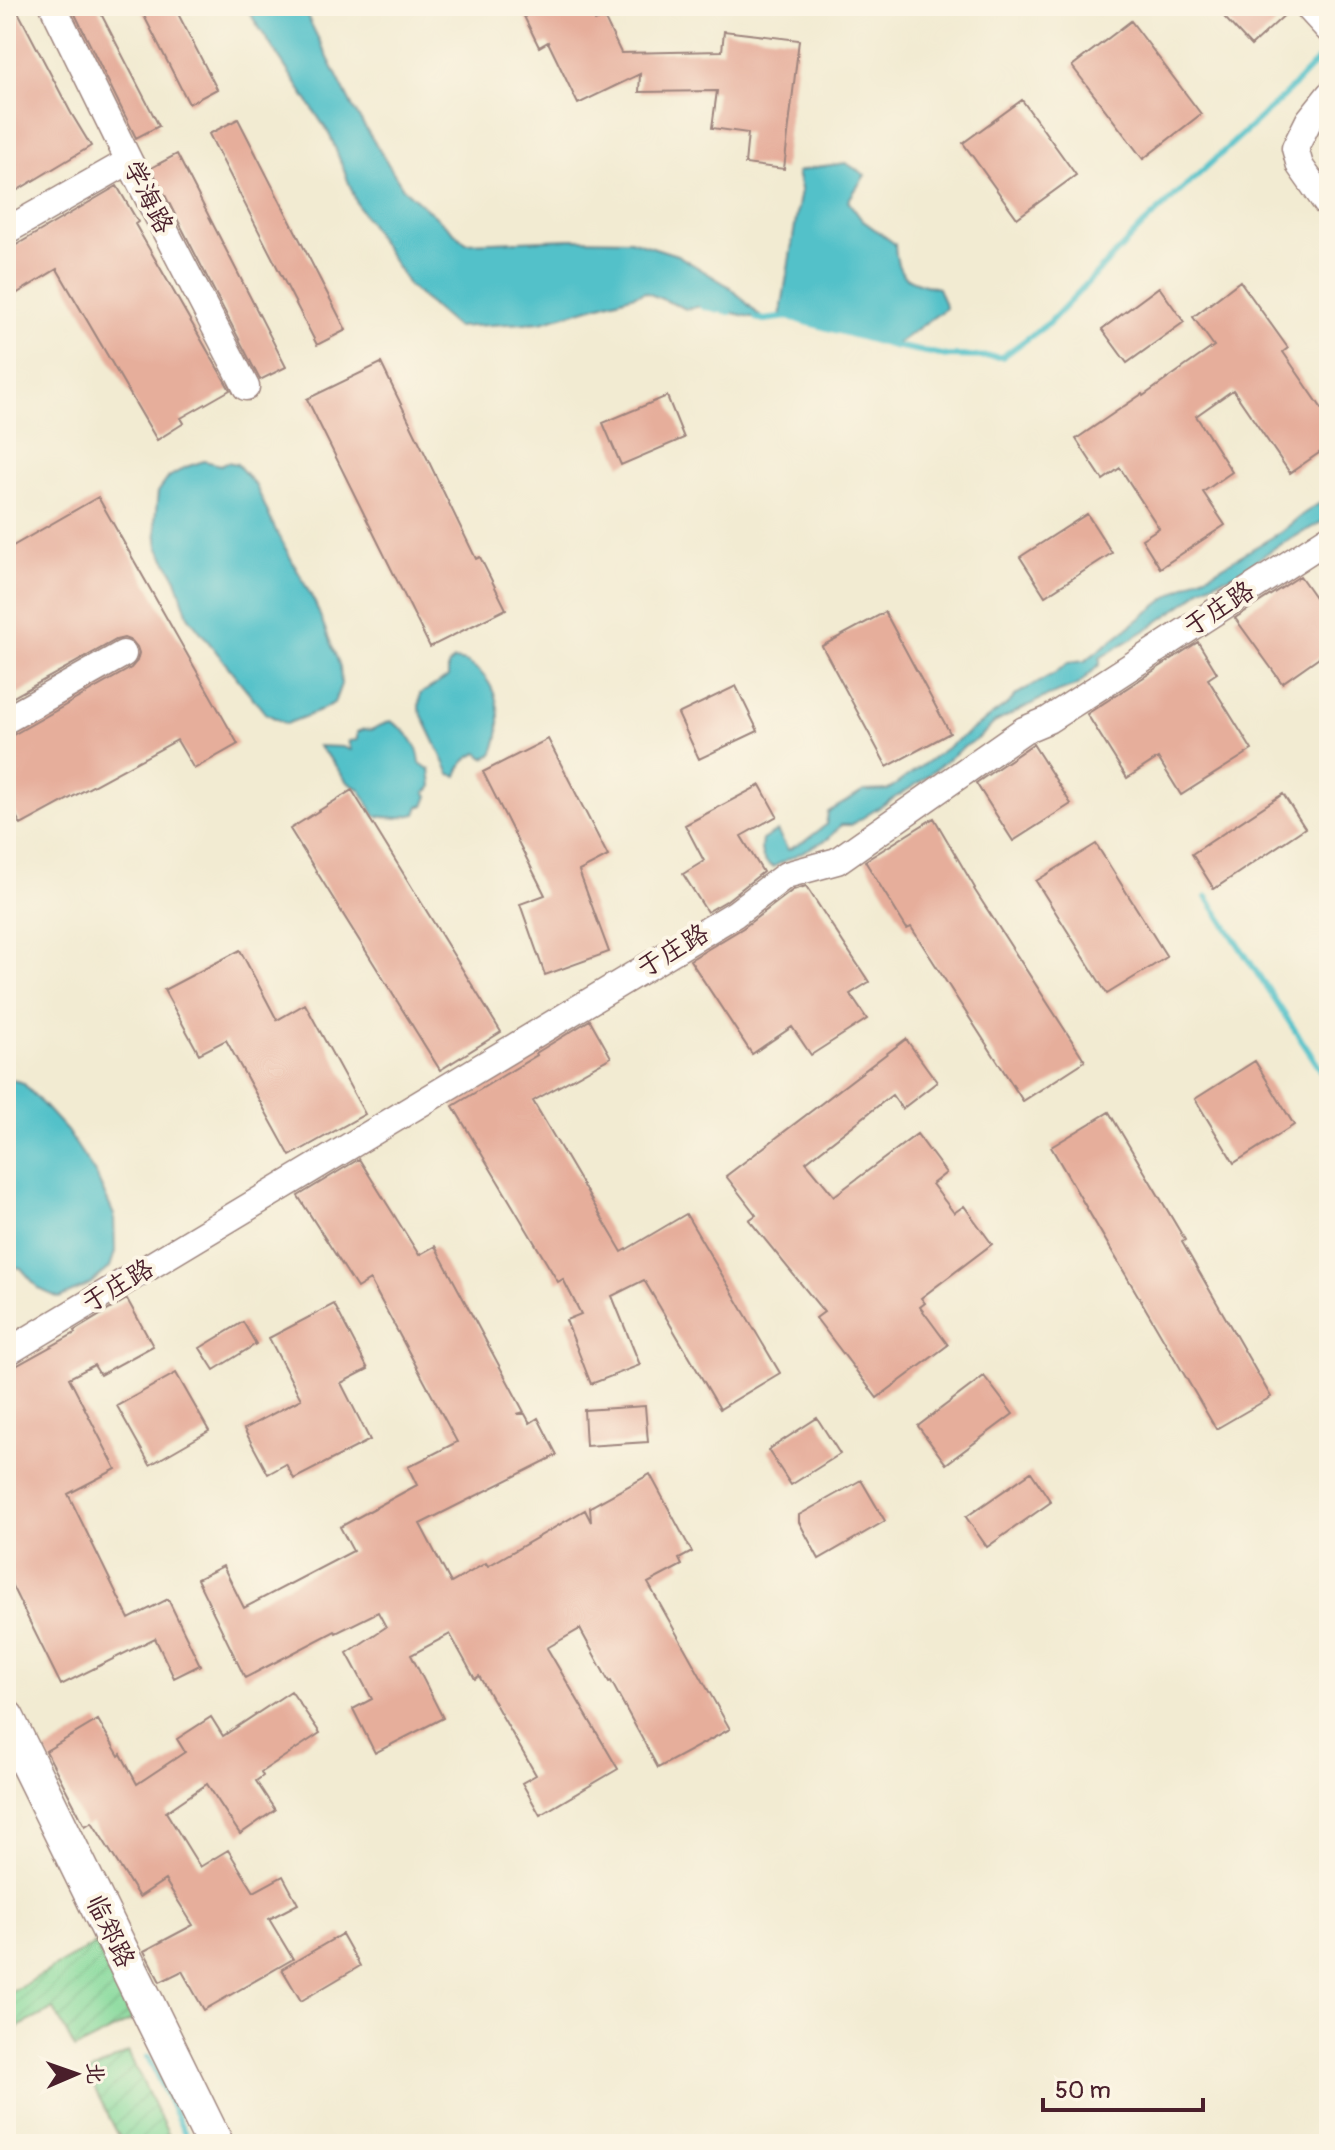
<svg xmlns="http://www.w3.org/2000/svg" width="1335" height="2150" font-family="Pangolin,'LXGW WenKai TC',sans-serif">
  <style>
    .garden { fill: url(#garden-furrows); stroke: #687c63; stroke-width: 2 }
    .water { fill: #53c1c9; stroke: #4e707a; stroke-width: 2 }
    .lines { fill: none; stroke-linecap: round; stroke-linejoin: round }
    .stream { stroke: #53c1c9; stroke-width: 6 }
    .building { fill: #e6ae9b }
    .minor-casing { stroke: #9e857e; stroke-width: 29 }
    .secondary-casing { stroke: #9e857e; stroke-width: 39 }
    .minor { stroke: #fff; stroke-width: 26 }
    .secondary { stroke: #fff; stroke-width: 36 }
    .labels { text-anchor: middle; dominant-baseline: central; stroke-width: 8; stroke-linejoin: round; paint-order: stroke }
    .street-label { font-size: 26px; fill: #4a1f2b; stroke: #fcf5e5 }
  </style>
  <defs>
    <pattern id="garden-furrows" width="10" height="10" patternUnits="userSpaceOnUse" patternTransform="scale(2)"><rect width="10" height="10" fill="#85d99b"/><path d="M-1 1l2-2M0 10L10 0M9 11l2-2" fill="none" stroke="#74ba86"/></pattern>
  </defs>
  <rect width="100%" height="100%" fill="#fcf5e5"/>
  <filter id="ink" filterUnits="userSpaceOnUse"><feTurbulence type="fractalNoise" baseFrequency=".0125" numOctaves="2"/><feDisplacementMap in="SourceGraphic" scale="16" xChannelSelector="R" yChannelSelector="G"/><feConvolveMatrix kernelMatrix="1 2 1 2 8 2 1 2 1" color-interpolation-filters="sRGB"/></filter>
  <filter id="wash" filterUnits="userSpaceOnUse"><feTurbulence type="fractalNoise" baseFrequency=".006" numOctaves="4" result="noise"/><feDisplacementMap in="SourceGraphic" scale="32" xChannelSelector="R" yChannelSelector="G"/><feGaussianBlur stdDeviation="1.8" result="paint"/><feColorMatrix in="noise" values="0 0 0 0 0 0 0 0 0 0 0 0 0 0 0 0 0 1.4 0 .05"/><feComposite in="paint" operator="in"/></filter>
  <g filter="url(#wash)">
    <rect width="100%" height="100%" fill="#f2ebd2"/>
    <path class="garden" d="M 95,1944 L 132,2020 L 75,2049 L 54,2009 L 6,2033 L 6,1995 Z
      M 128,2052 L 173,2144 L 123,2144 L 87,2074 Z"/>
    <path class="water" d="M 245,6 L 302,6 L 353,108 L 403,188 L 466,243 L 571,239 L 630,240 L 677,255 L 730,287 L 764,320 L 702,306 L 686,309 L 645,292 L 541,322 L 456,327 L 409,286 L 358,206 L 330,135 Z
      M 846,163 L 865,175 L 848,201 L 862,220 L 895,244 C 896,278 907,281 938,288 L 946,308 L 894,346 L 788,317 L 780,318 L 801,189 L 797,172 L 816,167 Z
      M 204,461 L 221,465 L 227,462 L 237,464 L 256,486 L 275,529 L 315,603 L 340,667 L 341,684 L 334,703 L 317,712 L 286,724 L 265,713 L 188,616 L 175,576 L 158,547 L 155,521 L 158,492 L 169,477 L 186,467 Z
      M 1329,497 L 1329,518 L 1276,547 L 1236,574 L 1216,581 L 1200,589 L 1192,598 L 1152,626 L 1100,658 L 1100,664 L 1078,685 L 1043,698 L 994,723 L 979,738 L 962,748 L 920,782 L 851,825 L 841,825 L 828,839 L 773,867 C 761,862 760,852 762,840 L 777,831 L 788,850 L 805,841 L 826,825 L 828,812 L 864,791 L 888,790 L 1009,703 L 1017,694 L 1055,673 L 1068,663 L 1085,661 L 1165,599 L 1198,578 L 1211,573 L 1281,532 L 1303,514 Z
      M 453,660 C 459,661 466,661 471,665 C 501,684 505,726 492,755 L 484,758 L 478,753 C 466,758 461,764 457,776 L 450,774 L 419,709 L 420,694 L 448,677 L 448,666 Z
      M 390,721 C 406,729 419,745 420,763 L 430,770 L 432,786 L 429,790 L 425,792 L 428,796 L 424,806 L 419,806 L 416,814 L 397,818 L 375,816 L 360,789 C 344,784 342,773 332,761 C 328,756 322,751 318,746 L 342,747 L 351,750 L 348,741 L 357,740 L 357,732 L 364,729 L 371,730 Z
      M 6,1078 L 23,1083 L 67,1131 L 96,1175 L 114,1215 L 115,1252 L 110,1267 L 90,1284 L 59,1298 L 39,1289 L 21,1268 L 6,1266 Z"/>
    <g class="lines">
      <path class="stream" d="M 702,306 L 730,312
        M 756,318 L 764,320 L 788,317 L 897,347
        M 894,346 L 947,356 L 1002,357 L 1049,323 L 1143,225 L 1283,97 L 1325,53
        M 1207,897 L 1329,1082
        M 148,2057 L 190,2144"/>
    </g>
    <g id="blocks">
      <path class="building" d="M 6,6 L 15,6 L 71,113 L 91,146 L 6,197 Z
        M 71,6 L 97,6 L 159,126 L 136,138 Z
        M 139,6 L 174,6 L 217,89 L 189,104 Z
        M 519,6 L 588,6 L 595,21 L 604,17 L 621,53 L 722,51 L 724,31 L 799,40 L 784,169 L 745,164 L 748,133 L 712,128 L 717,91 L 639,92 L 640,74 L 578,104 L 548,42 L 539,47 Z
        M 1214,6 L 1291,6 L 1291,9 L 1251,46 Z
        M 1131,21 L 1201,114 L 1143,159 L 1072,66 Z
        M 1022,100 L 1076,175 L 1017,218 L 963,143 Z
        M 238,119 L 346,330 L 317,345 L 209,134 Z
        M 177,154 L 286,367 L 260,380 L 151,168 Z
        M 117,186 L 138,222 L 135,224 L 230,390 L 181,418 L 184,423 L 157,440 L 57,269 L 6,300 L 6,251 Z
        M 1240,281 L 1288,348 L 1283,352 L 1329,419 L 1329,446 L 1290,473 L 1233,390 L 1196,416 L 1232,472 L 1203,492 L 1225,525 L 1160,568 L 1142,539 L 1159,528 L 1120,468 L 1103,480 L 1076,439 L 1142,394 L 1143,396 L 1214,346 L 1193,317 Z
        M 1159,287 L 1184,322 L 1127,363 L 1102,329 Z
        M 381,363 L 476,559 L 480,557 L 506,609 L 430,647 L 307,399 Z
        M 667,396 L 684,438 L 621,465 L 603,423 Z
        M 98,497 L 238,744 L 194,769 L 177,740 L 21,825 L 6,797 L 6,739 L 131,668 L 137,661 L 139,653 L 137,647 L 132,641 L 124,638 L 116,640 L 6,701 L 6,550 Z
        M 1087,514 L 1112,553 L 1045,596 L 1020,557 Z
        M 1300,576 L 1329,617 L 1329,650 L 1282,683 L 1235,618 Z
        M 885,612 L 950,733 L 887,767 L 822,646 Z
        M 1198,642 L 1217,673 L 1208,679 L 1252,750 L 1181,795 L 1158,758 L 1127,778 L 1087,714 Z
        M 736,686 L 758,731 L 699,759 L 678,714 Z
        M 548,739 L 608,856 L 579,871 L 609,952 L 545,975 L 520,904 L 545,895 L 483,772 Z
        M 1033,744 L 1071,804 L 1013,841 L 976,783 Z
        M 760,785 L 777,816 L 741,836 L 763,872 L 726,901 L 707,912 L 683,874 L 704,861 L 685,825 Z
        M 352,790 L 501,1032 L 440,1070 L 290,829 Z
        M 1283,794 L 1305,828 L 1214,889 L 1192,854 Z
        M 934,818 L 975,888 L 974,889 L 1085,1061 L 1023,1101 L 911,927 L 907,929 L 865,861 Z
        M 1096,844 L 1167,957 L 1107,994 L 1036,881 Z
        M 806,886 L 869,982 L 850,994 L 867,1019 L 811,1055 L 792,1027 L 752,1054 L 690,960 L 743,928 L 793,890 Z
        M 240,950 L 277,1020 L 305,1004 L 365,1114 L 290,1156 L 226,1040 L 199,1054 L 164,990 Z
        M 590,1020 L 611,1057 L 533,1101 L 622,1252 L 686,1214 L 780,1373 L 720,1409 L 644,1280 L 612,1296 L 640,1365 L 591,1384 L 566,1320 L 581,1314 L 563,1279 L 558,1282 L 453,1106 L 537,1055 L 536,1053 Z
        M 906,1039 L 937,1082 L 902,1109 L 892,1095 L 806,1162 L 834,1196 L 917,1134 L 946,1173 L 932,1184 L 954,1213 L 964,1206 L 992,1244 L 921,1298 L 925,1303 L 920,1307 L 948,1345 L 877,1398 L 816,1318 L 824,1312 L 749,1220 L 756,1215 L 726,1176 Z
        M 1255,1061 L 1294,1125 L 1234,1163 L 1195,1099 Z
        M 1109,1112 L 1185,1240 L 1182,1242 L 1271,1397 L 1216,1429 L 1051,1147 Z
        M 359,1159 L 419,1255 L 435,1246 L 524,1412 L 517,1414 L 525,1414 L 530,1423 L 538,1418 L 557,1455 L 420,1524 L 451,1583 L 486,1563 L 488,1566 L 585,1510 L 591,1522 L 590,1507 L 650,1474 L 692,1552 L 679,1559 L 682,1565 L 648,1583 L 730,1729 L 658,1768 L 611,1681 L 609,1682 L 580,1629 L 547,1648 L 618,1769 L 540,1815 L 522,1783 L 536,1775 L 479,1676 L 475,1679 L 450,1634 L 411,1655 L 443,1718 L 375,1753 L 353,1709 L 372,1699 L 347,1653 L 386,1627 L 378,1612 L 336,1633 L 335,1631 L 245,1678 L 197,1579 L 223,1566 L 244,1608 L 353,1551 L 340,1527 L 417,1485 L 408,1467 L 457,1442 L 370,1280 L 357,1288 L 298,1196 Z
        M 127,1299 L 153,1346 L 100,1375 L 94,1365 L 69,1378 L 116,1469 L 68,1494 L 129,1619 L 168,1599 L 200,1665 L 174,1678 L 155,1638 L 61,1685 L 6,1574 L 6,1369 L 14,1367 L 75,1333 L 74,1331 Z
        M 334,1304 L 368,1369 L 341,1383 L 370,1440 L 294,1479 L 286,1464 L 268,1474 L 244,1429 L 301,1399 L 269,1338 Z
        M 243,1322 L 256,1344 L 214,1370 L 200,1348 Z
        M 176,1373 L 209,1431 L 150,1465 L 117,1406 Z
        M 984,1376 L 1013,1414 L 946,1464 L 918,1426 Z
        M 645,1406 L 648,1442 L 586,1446 L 584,1410 Z
        M 817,1418 L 840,1454 L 791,1485 L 768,1450 Z
        M 1031,1472 L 1051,1502 L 987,1547 L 966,1517 Z
        M 861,1480 L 885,1521 L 819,1559 L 799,1522 L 799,1515 Z
        M 291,1691 L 320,1733 L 261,1772 L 263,1776 L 256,1781 L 275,1810 L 240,1834 L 207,1784 L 166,1812 L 200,1867 L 228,1850 L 254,1892 L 283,1876 L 298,1904 L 269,1919 L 293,1959 L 204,2010 L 182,1971 L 160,1982 L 144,1951 L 193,1925 L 165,1880 L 139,1897 L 92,1822 L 85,1826 L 46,1751 L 98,1720 L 119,1756 L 121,1754 L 137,1784 L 185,1752 L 177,1739 L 211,1717 L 223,1736 Z
        M 342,1934 L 360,1966 L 301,2001 L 282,1969 Z"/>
    </g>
  </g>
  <g filter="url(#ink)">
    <use href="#blocks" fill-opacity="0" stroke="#9e857e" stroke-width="2"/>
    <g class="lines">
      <g class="minor-casing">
        <path id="minor" d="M 53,6 L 129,161 L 246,387
          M 1307,6 L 1329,30
          M 1329,95 L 1309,120 L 1295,148 L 1300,166 L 1329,207
          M 6,231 L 129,161
          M 6,720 L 123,654
          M 6,1353 L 735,914 L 786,875 L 837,861 L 1024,730 L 1048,720 L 1329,538"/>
      </g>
      <g class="secondary-casing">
        <path id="secondary" d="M 6,1718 L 215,2144"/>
      </g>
      <use href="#minor" class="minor"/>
      <use href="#secondary" class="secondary"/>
    </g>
  </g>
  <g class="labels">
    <g class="street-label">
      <text transform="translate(148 197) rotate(63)">学海路</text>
      <text transform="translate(1219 609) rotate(-33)">于庄路</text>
      <text transform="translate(673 951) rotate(-31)">于庄路</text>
      <text transform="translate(118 1286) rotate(-31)">于庄路</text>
      <text transform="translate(110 1931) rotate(64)">临郑路</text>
    </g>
  </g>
  <rect width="1335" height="2150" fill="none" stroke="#fcf5e5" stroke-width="32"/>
  <g transform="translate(76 2074) rotate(88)" stroke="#fcf5e5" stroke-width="6" paint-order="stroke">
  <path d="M0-6L14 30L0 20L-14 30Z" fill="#4a1f2b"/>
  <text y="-12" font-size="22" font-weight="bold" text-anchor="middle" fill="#4a1f2b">北</text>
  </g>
  <path d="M1043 2098v12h160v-12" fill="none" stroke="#4a1f2b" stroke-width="4"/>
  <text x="1055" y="2098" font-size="24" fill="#4a1f2b" stroke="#fcf5e5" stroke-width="6" paint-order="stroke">50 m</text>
</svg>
